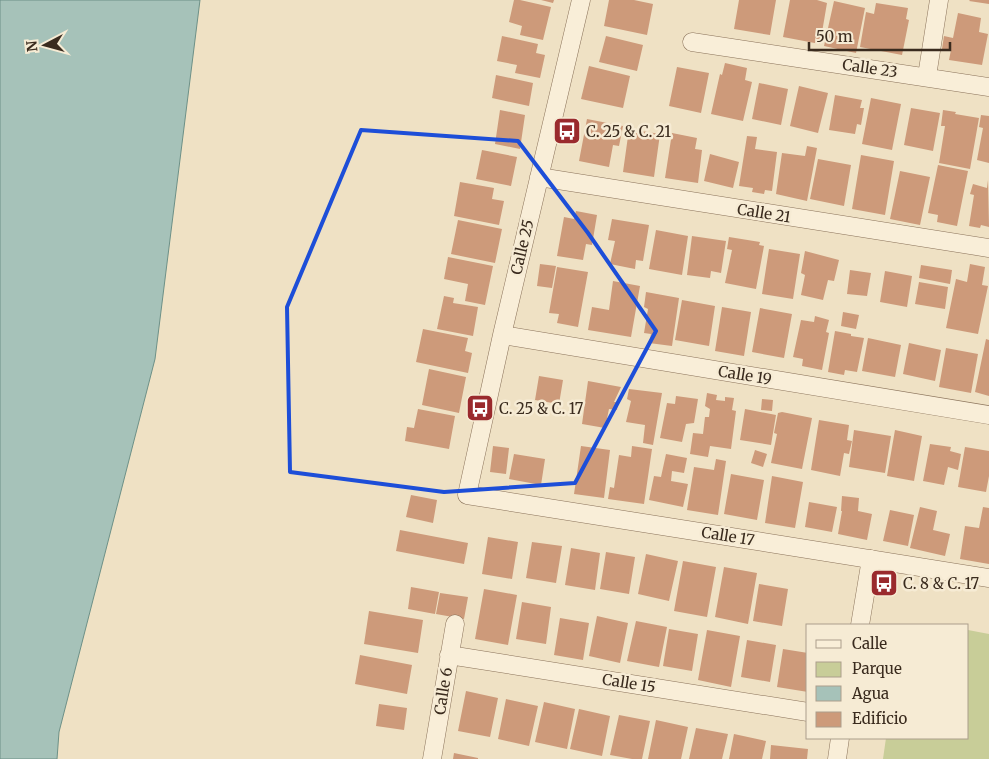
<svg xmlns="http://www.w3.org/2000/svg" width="989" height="759" font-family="Merriweather,serif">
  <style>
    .green { fill: #c8cd98 }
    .water { fill: #a6c2b9; stroke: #6d9087 }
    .building { fill: #cd9a7a }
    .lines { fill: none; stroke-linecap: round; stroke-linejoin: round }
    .street-casing { stroke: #8a725a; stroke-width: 19 }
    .street { stroke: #f9eed8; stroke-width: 18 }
    .marked { fill: none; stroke: #1d4ed8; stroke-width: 4; stroke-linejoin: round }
    .labels { text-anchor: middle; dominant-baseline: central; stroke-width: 5; stroke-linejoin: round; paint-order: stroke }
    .street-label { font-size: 15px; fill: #3a2b1e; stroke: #f6ebd4 }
    .poi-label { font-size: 15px; fill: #3a2b1e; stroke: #f6ebd4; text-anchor: start }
  </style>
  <rect width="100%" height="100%" fill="#efe1c4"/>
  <path class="green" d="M 968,630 L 989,634 L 989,759 L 883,759 L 886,738 L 968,738 Z"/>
  <path class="water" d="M 0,0 L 200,0 L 155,359 L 59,732 L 57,759 L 0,759 Z"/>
  <path class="building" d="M 514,0 L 520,0 L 551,7 L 543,40 L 520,35 L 522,26 L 509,22 Z
    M 541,0 L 554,0 L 553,3 Z
    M 609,0 L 634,0 L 653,4 L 647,35 L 604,26 Z
    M 739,0 L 776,0 L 770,35 L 734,29 Z
    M 790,0 L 817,0 L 827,3 L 820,44 L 783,37 Z
    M 970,0 L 989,0 L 989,4 L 969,1 Z
    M 834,1 L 865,8 L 856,53 L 824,46 Z
    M 876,3 L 908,8 L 906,19 L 909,20 L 902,55 L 860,47 L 866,12 L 874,14 Z
    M 958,13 L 981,18 L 979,32 L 988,34 L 982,65 L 949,60 L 951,50 L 942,49 L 944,36 L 953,38 Z
    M 502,36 L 538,44 L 536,53 L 545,55 L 540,78 L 515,73 L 517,65 L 497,61 Z
    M 606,36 L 643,45 L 637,71 L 599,62 Z
    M 725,63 L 747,68 L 745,80 L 752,82 L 743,121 L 711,114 L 720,74 L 722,75 Z
    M 589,66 L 630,76 L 623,108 L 581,99 Z
    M 677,67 L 709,73 L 701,113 L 669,106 Z
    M 496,75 L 533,83 L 529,106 L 492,98 Z
    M 759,83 L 788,89 L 781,125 L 752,119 Z
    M 799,86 L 828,93 L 818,133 L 790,126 Z
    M 835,95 L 862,100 L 860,108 L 864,108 L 861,125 L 857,124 L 855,134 L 829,130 Z
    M 871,98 L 901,104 L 892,150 L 862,144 Z
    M 911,108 L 940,113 L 933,151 L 904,145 Z
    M 500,110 L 525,115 L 520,149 L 495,144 Z
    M 943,110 L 956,112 L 955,114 L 979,118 L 970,169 L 939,163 L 945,126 L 941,126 Z
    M 981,115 L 989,116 L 989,163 L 977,160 L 983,128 L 979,127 Z
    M 587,119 L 623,126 L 619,146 L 613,145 L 609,167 L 579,161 Z
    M 629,129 L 660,134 L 654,177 L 623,172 Z
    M 672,133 L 697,138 L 695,149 L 702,150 L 698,183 L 665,178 Z
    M 747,136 L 757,137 L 755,149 L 777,152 L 772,191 L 765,190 L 764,194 L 752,192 L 753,188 L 739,186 Z
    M 807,146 L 817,148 L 807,201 L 776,194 L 782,153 L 805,156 Z
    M 482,150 L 517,157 L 511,186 L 476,179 Z
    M 710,154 L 739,162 L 733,188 L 704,181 Z
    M 861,155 L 894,161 L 885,215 L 852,209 Z
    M 818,159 L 851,165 L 844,206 L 810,199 Z
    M 938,165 L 968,171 L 957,226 L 937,222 L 938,215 L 928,213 Z
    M 900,171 L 930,177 L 920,225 L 890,219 Z
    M 988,180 L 989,227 L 981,225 L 980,228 L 969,226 L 974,195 L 970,194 L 973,184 L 987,188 Z
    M 460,182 L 494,188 L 492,199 L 504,201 L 499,225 L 454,216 Z
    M 576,211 L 597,215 L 592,245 L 586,244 L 583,260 L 557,256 L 564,217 L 574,219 Z
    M 612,219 L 649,225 L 643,261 L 636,260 L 635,269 L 610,264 L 615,241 L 608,240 Z
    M 458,220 L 502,229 L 495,263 L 451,254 Z
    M 656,230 L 688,236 L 682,275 L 649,269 Z
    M 692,236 L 726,241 L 721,273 L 711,271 L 710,278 L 687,275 Z
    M 729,237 L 760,242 L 759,245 L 764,246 L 756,289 L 725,283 L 732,250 L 727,249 Z
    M 769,249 L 800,254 L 793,299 L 762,294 Z
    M 805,251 L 839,260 L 834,281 L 828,280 L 823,300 L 801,295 L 805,275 L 801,273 Z
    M 448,257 L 493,266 L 485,305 L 465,301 L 468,284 L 444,279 Z
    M 540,264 L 556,266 L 552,288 L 537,286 Z
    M 970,264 L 985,267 L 982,285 L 988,286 L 978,334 L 946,328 L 956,279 L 967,282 Z
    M 921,265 L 952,270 L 950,284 L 919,278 Z
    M 557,267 L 588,272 L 578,327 L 557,323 L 559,314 L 549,313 Z
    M 850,270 L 871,273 L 867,296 L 847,294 Z
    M 885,271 L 912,276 L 907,307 L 880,302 Z
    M 613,281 L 640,286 L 631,337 L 588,330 L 592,307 L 609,310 Z
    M 919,282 L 948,287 L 945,309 L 915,304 Z
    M 646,292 L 679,298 L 672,346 L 649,343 L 651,334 L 644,333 L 648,309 L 644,307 Z
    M 444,296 L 454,298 L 453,303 L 478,307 L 473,336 L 437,329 Z
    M 682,300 L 715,306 L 709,346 L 675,340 Z
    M 722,307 L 751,312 L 744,356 L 715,351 Z
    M 760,308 L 792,314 L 784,358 L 752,352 Z
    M 843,312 L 859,315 L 856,329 L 841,326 Z
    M 815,316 L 829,320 L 826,332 L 829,333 L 822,370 L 802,366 L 803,359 L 793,357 L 801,320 L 814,322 Z
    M 423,329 L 468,338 L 465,351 L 472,353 L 468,373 L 416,362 Z
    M 835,331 L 851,334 L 851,336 L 864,338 L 857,372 L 845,370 L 844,375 L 828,372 Z
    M 868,338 L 901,345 L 895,377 L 862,371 Z
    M 986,339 L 989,340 L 989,396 L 975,392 Z
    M 909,343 L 941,350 L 935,381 L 903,374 Z
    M 946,348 L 978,354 L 971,393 L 939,387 Z
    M 429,369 L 466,377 L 459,413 L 422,405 Z
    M 539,376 L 563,380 L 559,404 L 535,400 Z
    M 588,381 L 621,387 L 614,402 L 618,402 L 617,410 L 609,409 L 605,428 L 582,424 Z
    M 629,389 L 662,393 L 653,445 L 643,443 L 645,425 L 626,422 L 631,401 L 627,399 Z
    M 707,393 L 717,395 L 716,400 L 725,401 L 725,397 L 734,398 L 732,410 L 736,411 L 731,449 L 710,446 L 708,457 L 690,454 L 693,433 L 703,434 L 705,417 L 709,417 L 710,409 L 705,406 Z
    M 676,396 L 698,399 L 694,423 L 686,424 L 682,442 L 660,438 L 667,403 L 675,404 Z
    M 762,399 L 773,400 L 772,411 L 761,410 Z
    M 418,409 L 455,416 L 449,449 L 405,441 L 407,427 L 414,428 Z
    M 745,409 L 776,415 L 771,445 L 740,440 Z
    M 782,412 L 812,418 L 802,469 L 771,463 L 777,434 L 774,433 L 778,413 Z
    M 819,420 L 849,425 L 847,440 L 852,441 L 849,454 L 844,453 L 840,476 L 811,470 Z
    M 854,430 L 891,436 L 885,473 L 849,467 Z
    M 895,430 L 922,436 L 914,481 L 887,476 Z
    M 930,444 L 951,447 L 950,451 L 961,454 L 958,470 L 948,467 L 944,485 L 923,481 Z
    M 493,446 L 509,448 L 506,474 L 490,472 Z
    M 581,446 L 610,450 L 604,498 L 574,494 Z
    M 632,446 L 652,449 L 644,504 L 608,499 L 610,487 L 614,488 L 619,455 L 631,457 Z
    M 965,447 L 989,451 L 989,476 L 986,492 L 958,487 Z
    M 755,450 L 767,454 L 763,467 L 751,463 Z
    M 514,454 L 545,459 L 541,485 L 509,479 Z
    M 666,454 L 687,458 L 684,473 L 672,471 L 671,481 L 688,484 L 683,507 L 649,500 L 654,476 L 661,477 Z
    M 716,459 L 726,461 L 718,515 L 687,510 L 694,467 L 714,470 Z
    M 731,474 L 764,480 L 757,520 L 724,514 Z
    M 772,476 L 803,482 L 795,528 L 765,523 Z
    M 411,495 L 437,500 L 433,523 L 406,517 Z
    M 842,496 L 859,498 L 858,511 L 872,514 L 867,540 L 838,534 L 842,511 L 841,511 Z
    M 809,502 L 837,507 L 832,532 L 805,527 Z
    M 920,507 L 937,511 L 933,530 L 950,534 L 945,556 L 910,548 Z
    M 983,507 L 989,508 L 989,564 L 960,559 L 965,526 L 979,528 Z
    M 890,510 L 914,515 L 908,546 L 883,541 Z
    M 400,530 L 468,543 L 464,564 L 396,551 Z
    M 488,537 L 518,542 L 512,579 L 482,574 Z
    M 532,542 L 562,546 L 556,583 L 526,578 Z
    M 571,548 L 600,553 L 595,590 L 565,585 Z
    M 606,552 L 635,557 L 629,594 L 600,589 Z
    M 646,554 L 678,561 L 669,601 L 638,594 Z
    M 683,561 L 716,567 L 707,617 L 674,611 Z
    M 724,567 L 757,573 L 748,624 L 715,617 Z
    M 759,584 L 788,589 L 782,626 L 753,621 Z
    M 411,587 L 439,592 L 435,614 L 408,609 Z
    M 484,589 L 517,595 L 508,645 L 475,639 Z
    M 440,593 L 468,597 L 464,619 L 436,614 Z
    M 522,602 L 551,607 L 546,644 L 516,639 Z
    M 369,611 L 423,620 L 418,653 L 364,644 Z
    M 597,616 L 628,623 L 620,663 L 589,656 Z
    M 560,618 L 589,623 L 583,660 L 554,655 Z
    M 636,621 L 667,627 L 659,667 L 627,661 Z
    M 669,629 L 698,634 L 692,671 L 663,666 Z
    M 707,630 L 740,636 L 731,687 L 698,680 Z
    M 747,640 L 776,645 L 770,682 L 741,677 Z
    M 783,649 L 808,653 L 808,692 L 777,687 Z
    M 360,655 L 412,665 L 407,694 L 355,684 Z
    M 466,691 L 498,698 L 490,737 L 458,731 Z
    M 506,699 L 538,706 L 529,746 L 498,739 Z
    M 544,702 L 575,709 L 567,749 L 535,742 Z
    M 379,704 L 407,708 L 404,730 L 376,726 Z
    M 579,709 L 610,716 L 602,756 L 570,749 Z
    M 619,715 L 650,721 L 642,759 L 632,759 L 610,755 Z
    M 656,720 L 688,727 L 681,759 L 648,759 Z
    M 696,728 L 728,734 L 722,759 L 689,759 Z
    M 734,734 L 766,741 L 762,759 L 729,759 Z
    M 771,745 L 808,749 L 807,759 L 770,759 Z
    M 454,753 L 478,758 L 478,759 L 453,759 Z"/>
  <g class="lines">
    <g class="street-casing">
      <path id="street" d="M 581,0 L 502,335 L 467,495 L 989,578
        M 692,42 L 989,87
        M 927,76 L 939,0
        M 539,177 L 989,248
        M 502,335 L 989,415
        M 860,625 L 871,559
        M 449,655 L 808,712
        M 432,759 L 455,624
        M 837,759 L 840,738"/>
    </g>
    <use href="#street" class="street"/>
  </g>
  <path class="marked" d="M 361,130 L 518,141 L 588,233 L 656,331 L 575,483 L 444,492 L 290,472 L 287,307 Z"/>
  <defs>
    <g id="bus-square" transform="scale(1.4375)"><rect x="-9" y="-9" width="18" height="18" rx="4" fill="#9a2a2d" stroke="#f6ebd4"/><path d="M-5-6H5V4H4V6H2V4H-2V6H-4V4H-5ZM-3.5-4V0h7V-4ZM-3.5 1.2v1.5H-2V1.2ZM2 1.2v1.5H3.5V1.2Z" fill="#fff"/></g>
  </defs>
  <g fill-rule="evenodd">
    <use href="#bus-square" x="567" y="131"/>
    <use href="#bus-square" x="480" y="408"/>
    <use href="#bus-square" x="884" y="583"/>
  </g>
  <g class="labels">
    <g class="street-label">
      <text transform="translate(870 68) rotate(8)">Calle 23</text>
      <text transform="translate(764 213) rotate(9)">Calle 21</text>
      <text transform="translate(522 247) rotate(-77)">Calle 25</text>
      <text transform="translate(745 375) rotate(9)">Calle 19</text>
      <text transform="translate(728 536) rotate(9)">Calle 17</text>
      <text transform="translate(629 683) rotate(9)">Calle 15</text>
      <text transform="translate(443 691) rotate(-81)">Calle 6</text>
    </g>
    <g class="poi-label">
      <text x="586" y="131">C. 25 &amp; C. 21</text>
      <text x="499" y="408">C. 25 &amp; C. 17</text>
      <text x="903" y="583">C. 8 &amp; C. 17</text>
    </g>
  </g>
  <rect x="806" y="624" width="162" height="115" fill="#f6ebd4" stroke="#ab9e8b"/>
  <rect x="816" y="640" width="25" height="8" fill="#f9eed8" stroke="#ab9e8b"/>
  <text x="852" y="649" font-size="15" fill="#3a2b1e">Calle</text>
  <rect x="816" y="662" width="25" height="15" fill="#c8cd98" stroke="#ab9e8b"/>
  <text x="852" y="674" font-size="15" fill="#3a2b1e">Parque</text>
  <rect x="816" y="686" width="25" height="15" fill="#a6c2b9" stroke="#ab9e8b"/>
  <text x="852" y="699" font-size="15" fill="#3a2b1e">Agua</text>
  <rect x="816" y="712" width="25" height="15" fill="#cd9a7a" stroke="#ab9e8b"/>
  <text x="852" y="724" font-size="15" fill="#3a2b1e">Edificio</text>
  <g transform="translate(45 45) rotate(264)" stroke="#f6ebd4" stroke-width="4" paint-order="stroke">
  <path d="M0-4L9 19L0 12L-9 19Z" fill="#3a2b1e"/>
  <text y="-8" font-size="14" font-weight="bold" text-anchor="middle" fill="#3a2b1e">N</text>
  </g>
  <path d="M809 42v8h141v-8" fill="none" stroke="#3a2b1e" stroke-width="2.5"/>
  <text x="816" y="42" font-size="15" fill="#3a2b1e" stroke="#f6ebd4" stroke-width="4" paint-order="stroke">50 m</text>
</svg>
